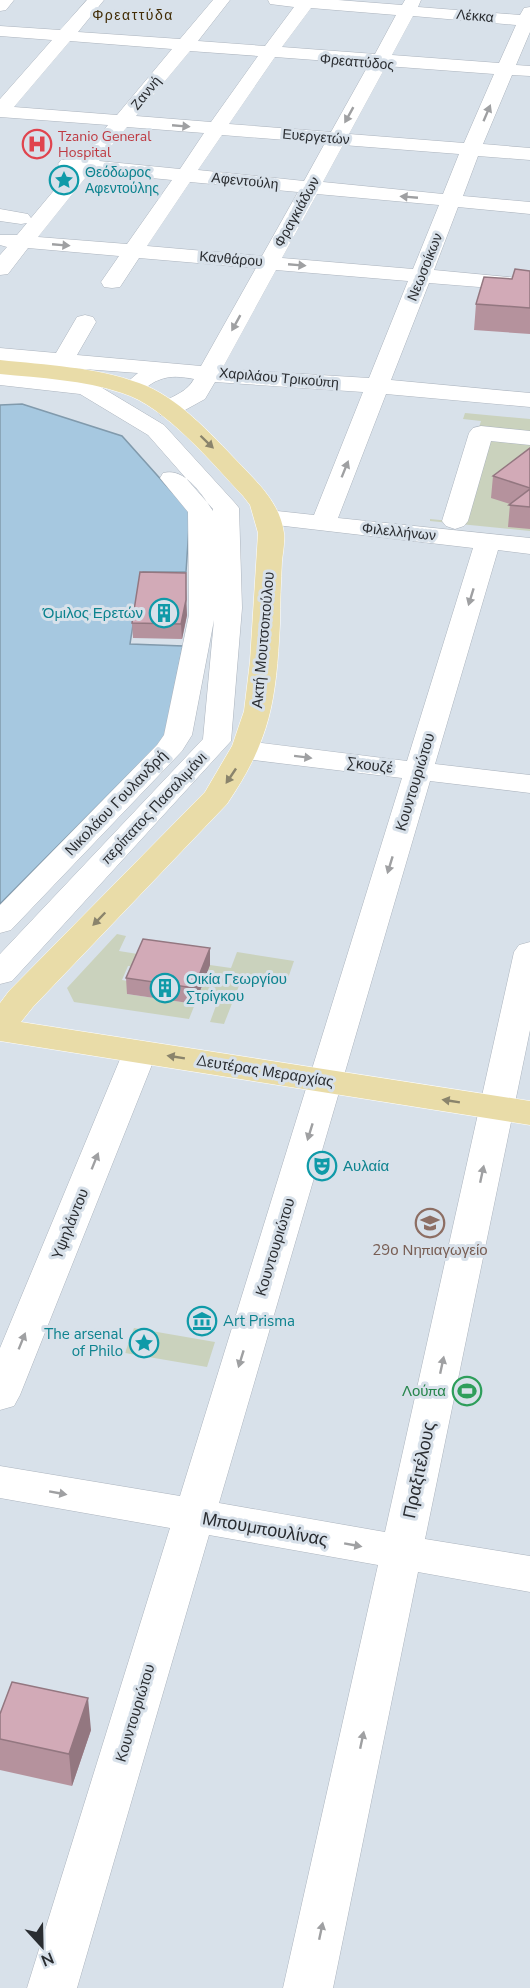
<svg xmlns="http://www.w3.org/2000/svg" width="530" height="1988" font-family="'Nunito Sans',sans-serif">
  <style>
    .green { fill: #cad2bd }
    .water { fill: #a6c8e0; stroke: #819aac; stroke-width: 1.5 }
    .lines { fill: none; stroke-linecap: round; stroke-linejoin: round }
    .minor-casing { stroke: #acb4be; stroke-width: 1 }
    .major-casing { stroke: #fff; stroke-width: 1 }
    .minor { fill: #fff; fill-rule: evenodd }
    .major { fill: #e9dca8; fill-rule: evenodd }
    .wall { fill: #b5929d }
    .shaded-wall { fill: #937780 }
    .building { fill: #d2aab7; stroke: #937780; stroke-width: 1.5 }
    .oneway { fill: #9fa0a2 }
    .oneway2 { fill: #8a846c }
    .labels { text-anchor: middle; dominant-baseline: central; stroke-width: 6; stroke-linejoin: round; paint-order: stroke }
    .far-neighbourhood-label { font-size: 14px; letter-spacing: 1.5px; fill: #412c05; stroke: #d8e1ea }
    .far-street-label { font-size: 14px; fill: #2a2d31; stroke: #d8e1ea }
    .far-health-label { font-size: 14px; fill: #be3a42; stroke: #d8e1ea; text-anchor: start }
    .far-culture-label { font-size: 14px; fill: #0d838f; stroke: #d8e1ea; text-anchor: start }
    .culture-label { font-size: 15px; fill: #0d838f; stroke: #d8e1ea; text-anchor: start }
    .street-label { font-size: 15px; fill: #2a2d31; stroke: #d8e1ea }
    .education-label { font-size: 15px; fill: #785e54; stroke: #d8e1ea }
    .leisure-label { font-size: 15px; fill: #27864d; stroke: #d8e1ea; text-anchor: end }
    .near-street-label { font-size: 18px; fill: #2a2d31; stroke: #d8e1ea }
  </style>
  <rect width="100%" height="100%" fill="#d8e1ea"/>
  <path class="green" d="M 465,413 L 530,419 L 530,531 L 430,521 L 430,519 L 450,521 L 481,421 L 463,419 Z
    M 117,934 L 126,936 L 119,951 L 144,955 L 139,967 L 128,966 L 122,980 L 133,982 L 127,994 L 195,1004 L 189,1019 L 74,1002 L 67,988 Z
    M 237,952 L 294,961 L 286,984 L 242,978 L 224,1024 L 210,1022 L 220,995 L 200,992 L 210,965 L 231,968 Z
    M 134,1328 L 215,1342 L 207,1367 L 125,1353 Z"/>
  <path class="water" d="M 22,404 L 122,436 L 190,512 L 186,572 L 143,572 L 140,580 L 130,644 L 183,646 L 165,736 L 159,744 L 0,904 L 0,405 Z"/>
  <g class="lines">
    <g class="minor-casing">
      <path id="minor" d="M 0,0 L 14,0 L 6,10 L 0,11 Z
        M 87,0 L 104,0 L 78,32 L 180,39 L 213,0 L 230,0 L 198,41 L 265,46 L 294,7 L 270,4 L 268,0 L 338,0 L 402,5 L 405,0 L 421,0 L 418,7 L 520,15 L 524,8 L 530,7 L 530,32 L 516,65 L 530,66 L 530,76 L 512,75 L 483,144 L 530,148 L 530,160 L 478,156 L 463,196 L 530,202 L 530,214 L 458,207 L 434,270 L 530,279 L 530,291 L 429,283 L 391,380 L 530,393 L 530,407 L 386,394 L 338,518 L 530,538 L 530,554 L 498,550 L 435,764 L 530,775 L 530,793 L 430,781 L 219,1503 L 385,1532 L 514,952 L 519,945 L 530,942 L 530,1030 L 425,1539 L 530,1556 L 530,1592 L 418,1572 L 333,1988 L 283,1988 L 378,1565 L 209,1535 L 77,1988 L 27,1988 L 170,1528 L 0,1498 L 0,1466 L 180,1496 L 402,778 L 245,759 L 235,756 L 230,750 L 235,744 L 245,741 L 407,761 L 473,548 L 259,523 L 255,518 L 259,513 L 268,510 L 314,515 L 363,392 L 215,382 L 205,399 L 176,415 L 168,417 L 160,415 L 156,410 C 166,395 184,397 194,379 C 182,377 171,375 159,380 C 145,385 141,397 124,393 L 120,388 L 138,373 L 70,368 L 64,377 L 60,378 L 94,383 L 164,425 L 235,503 L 239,508 L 242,608 L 231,741 L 12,981 L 0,984 L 0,954 L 203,739 L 214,620 L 192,735 L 182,751 L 11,930 L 0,933 L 0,905 L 157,745 L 164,735 L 189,615 L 188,512 L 160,478 L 163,473 C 185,467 202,494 213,511 L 213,509 L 148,435 L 80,394 L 0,385 L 0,371 L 48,377 L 45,372 L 48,366 L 0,362 L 0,348 L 56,353 L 77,317 L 85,315 L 93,317 L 96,322 L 77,355 L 201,366 L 256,268 L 139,258 L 120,287 L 112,288 L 104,287 L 101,282 L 119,256 L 28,248 L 8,274 L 0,275 L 0,255 L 7,247 L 0,245 L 0,235 L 17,235 L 27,223 L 21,224 L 0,221 L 0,209 L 28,214 L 31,218 L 71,170 L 61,168 L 58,164 L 61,160 L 80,159 L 108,125 L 0,117 L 0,99 L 52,40 L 0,36 L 0,26 L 60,30 ZM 311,8 L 396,15 L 375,54 L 282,47 ZM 413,16 L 516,25 L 499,63 L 392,55 ZM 70,41 L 172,49 L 117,115 L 14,107 ZM 190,51 L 258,56 L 211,122 L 136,116 ZM 275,57 L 369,64 L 331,132 L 229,124 ZM 386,66 L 494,74 L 464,143 L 349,134 ZM 127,127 L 204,133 L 180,169 L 99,161 ZM 222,135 L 325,143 L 304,181 L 198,170 ZM 343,145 L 459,154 L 443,194 L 323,182 ZM 90,172 L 172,180 L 127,244 L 38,237 ZM 190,182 L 298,192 L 262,256 L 147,246 ZM 317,194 L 439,205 L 413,269 L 282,258 ZM 276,270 L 408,281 L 369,378 L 222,369 Z
        M 481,426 L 530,431 L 530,445 L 491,441 L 468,521 L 464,526 L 455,529 L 446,526 L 442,521 L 469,433 L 473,428 Z
        M 140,1041 L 152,1044 L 157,1052 L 20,1395 L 14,1406 L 0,1410 L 0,1348 L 123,1052 L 128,1044 Z"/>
    </g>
    <g class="major-casing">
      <path id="major" d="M 0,360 C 46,365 95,367 139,383 C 177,396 211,434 238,462 C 258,483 280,503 284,533 C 285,542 283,552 282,561 C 281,582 280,603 280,624 C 276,701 271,739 227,804 L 33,1007 L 21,1022 L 530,1101 L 530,1125 L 0,1041 L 0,1003 L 9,991 L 205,792 L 232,746 L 244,711 L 250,661 L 258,533 L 250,505 L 243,496 C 213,464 165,406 122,393 C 83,380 41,378 0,374 Z"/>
    </g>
    <use href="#minor" class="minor"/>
    <use href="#major" class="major"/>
  </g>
  <path class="wall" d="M 530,271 L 530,334 L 474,330 L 476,304 L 512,279 Z
    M 530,448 L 530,529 L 508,527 L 510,504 L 491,498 L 493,476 Z
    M 187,615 L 182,639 L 133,638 L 132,623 Z
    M 210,965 L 195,1004 L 127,994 L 126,978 Z
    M 91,1730 L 72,1786 L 0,1770 L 0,1739 Z"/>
  <path class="shaded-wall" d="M 186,588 L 187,615 L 182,639 L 181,624 Z
    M 210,948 L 210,965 L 195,1004 L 194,988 Z
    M 88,1698 L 91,1730 L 72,1786 L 69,1754 Z"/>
  <path class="building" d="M 515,269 L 530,271 L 530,308 L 476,304 L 484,277 L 512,279 Z
    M 530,448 L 530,488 L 493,476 Z
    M 530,489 L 530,507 L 509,505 Z
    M 140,572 L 186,573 L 186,600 L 181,624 L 132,623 Z
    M 143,939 L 210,948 L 194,988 L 126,978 Z
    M 12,1682 L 88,1698 L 69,1754 L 0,1739 L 0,1714 Z"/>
  <defs><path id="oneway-solid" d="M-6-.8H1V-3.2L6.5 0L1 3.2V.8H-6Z" transform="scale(1.5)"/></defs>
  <g class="oneway">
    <use href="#oneway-solid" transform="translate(487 113) rotate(-67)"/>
    <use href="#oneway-solid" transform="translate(349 115) rotate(119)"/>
    <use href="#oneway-solid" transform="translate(181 126) rotate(5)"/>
    <use href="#oneway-solid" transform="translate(409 197) rotate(-175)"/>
    <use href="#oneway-solid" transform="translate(61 245) rotate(5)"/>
    <use href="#oneway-solid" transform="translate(297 265) rotate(5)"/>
    <use href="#oneway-solid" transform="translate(236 323) rotate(119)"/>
    <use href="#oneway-solid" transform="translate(345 469) rotate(-68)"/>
    <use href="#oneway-solid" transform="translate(471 597) rotate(107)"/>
    <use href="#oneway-solid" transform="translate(303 757) rotate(7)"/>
    <use href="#oneway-solid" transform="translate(390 865) rotate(107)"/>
    <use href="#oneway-solid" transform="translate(310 1132) rotate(107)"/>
    <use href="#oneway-solid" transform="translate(95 1161) rotate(-68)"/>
    <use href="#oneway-solid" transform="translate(482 1174) rotate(-78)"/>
    <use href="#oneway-solid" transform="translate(22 1341) rotate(-68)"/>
    <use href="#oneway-solid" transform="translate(241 1359) rotate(107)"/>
    <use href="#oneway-solid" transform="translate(442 1365) rotate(-78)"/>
    <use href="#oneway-solid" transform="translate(58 1493) rotate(10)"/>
    <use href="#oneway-solid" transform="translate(353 1545) rotate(10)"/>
    <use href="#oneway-solid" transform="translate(362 1740) rotate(-78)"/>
    <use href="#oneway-solid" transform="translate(321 1931) rotate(-78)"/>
  </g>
  <g class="oneway2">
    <use href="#oneway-solid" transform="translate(207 442) rotate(44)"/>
    <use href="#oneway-solid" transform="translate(231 776) rotate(124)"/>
    <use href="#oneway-solid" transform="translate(99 919) rotate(134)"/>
    <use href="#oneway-solid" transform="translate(176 1057) rotate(-171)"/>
    <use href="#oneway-solid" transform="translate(451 1101) rotate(-171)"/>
  </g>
  <defs>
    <g id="hospital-ring" transform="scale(1.5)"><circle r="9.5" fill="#d8e1ea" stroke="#e0444e" stroke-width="1.5"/><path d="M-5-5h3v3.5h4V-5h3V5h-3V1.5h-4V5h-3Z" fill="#e0444e"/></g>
    <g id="sight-ring" transform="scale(1.5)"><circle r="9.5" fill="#d8e1ea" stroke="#0f9aa8" stroke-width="1.5"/><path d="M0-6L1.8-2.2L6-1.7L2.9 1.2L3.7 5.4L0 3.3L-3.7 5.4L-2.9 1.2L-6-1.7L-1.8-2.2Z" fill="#0f9aa8"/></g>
    <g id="building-ring" transform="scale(1.5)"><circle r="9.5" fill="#d8e1ea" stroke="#0f9aa8" stroke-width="1.5"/><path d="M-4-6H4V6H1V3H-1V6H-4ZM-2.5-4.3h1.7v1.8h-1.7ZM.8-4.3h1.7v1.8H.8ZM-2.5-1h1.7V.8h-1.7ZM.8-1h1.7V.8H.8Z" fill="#0f9aa8"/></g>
    <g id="theatre-ring" transform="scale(1.5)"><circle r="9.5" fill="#d8e1ea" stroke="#0f9aa8" stroke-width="1.5"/><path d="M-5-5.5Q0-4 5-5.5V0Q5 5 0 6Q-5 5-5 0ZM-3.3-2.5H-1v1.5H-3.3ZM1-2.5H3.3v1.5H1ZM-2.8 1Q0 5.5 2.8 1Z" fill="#0f9aa8"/></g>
    <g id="school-ring" transform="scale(1.5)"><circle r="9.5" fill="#d8e1ea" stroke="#8d6e63" stroke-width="1.5"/><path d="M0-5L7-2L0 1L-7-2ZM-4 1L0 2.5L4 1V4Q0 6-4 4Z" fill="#8d6e63"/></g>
    <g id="museum-ring" transform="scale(1.5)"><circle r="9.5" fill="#d8e1ea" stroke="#0f9aa8" stroke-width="1.5"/><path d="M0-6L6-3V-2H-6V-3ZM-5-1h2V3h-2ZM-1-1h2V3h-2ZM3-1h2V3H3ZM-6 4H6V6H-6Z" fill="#0f9aa8"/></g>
    <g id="stadium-ring" transform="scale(1.5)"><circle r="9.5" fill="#d8e1ea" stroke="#2e9e5b" stroke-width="1.5"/><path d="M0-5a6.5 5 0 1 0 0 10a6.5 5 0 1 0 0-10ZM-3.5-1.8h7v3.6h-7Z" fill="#2e9e5b"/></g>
  </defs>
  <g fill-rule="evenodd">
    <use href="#hospital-ring" x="37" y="144"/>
    <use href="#sight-ring" x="64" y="180"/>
    <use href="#building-ring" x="164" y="613"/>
    <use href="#building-ring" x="165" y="988"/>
    <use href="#theatre-ring" x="322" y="1166"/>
    <use href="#school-ring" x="430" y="1223"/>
    <use href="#museum-ring" x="202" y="1321"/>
    <use href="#sight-ring" x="144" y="1343"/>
    <use href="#stadium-ring" x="467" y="1391"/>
  </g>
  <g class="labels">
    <g class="far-neighbourhood-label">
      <text x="133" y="15">Φρεαττύδα</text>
    </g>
    <g class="far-street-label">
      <text transform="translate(475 16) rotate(5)">Λέκκα</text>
      <text transform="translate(357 62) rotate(5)">Φρεαττύδος</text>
      <text transform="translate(146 93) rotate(-51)">Ζαννή</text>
      <text transform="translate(316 137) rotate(5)">Ευεργετών</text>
      <text transform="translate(245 181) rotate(6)">Αφεντούλη</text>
      <text transform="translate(297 212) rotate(-61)">Φραγκιάδων</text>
      <text transform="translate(231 259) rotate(5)">Κανθάρου</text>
      <text transform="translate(425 267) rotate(-68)">Νεωσοίκων</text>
      <text transform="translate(279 378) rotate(5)">Χαριλάου Τρικούπη</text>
      <text transform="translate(399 532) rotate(6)">Φιλελλήνων</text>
    </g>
    <g class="far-health-label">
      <text x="58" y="136">Tzanio General<tspan x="58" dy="16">Hospital</tspan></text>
    </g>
    <g class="far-culture-label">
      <text x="85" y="172">Θεόδωρος<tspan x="85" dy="16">Αφεντούλης</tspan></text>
    </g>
    <g class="culture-label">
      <text x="143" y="613" text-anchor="end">Όμιλος Ερετών</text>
      <text x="186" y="979">Οικία Γεωργίου<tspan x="186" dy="17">Στρίγκου</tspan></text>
      <text x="343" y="1166">Αυλαία</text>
      <text x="223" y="1321">Art Prisma</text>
      <text x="123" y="1334" text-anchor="end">The arsenal<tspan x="123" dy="17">of Philo</tspan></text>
    </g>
    <g class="street-label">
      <text transform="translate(263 640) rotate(-85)">Ακτή Μουτσοπούλου</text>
      <text transform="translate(370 765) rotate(7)">Σκουζέ</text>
      <text transform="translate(415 782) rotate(-73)">Κουντουριώτου</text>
      <text transform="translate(116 803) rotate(-46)">Νικολάου Γουλανδρή</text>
      <text transform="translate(154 808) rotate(-47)">περίπατος Πασαλιμάνι</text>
      <text transform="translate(265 1071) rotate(9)">Δευτέρας Μεραρχίας</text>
      <text transform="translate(70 1224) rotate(-68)">Υψηλάντου</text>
      <text transform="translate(275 1247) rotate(-73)">Κουντουριώτου</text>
      <text transform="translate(135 1713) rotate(-73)">Κουντουριώτου</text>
    </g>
    <g class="education-label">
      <text x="430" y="1250">29ο Νηπιαγωγείο</text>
    </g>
    <g class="leisure-label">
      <text x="446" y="1391">Λούπα</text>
    </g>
    <g class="near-street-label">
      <text transform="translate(419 1470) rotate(-78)">Πραξιτέλους</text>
      <text transform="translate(265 1529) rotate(10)">Μπουμπουλίνας</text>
    </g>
  </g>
  <g transform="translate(42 1946) rotate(158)" stroke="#d8e1ea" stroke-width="4.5" paint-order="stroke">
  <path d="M0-4.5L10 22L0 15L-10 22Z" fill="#2a2d31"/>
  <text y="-9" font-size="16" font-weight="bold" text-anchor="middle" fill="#2a2d31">N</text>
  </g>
</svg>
